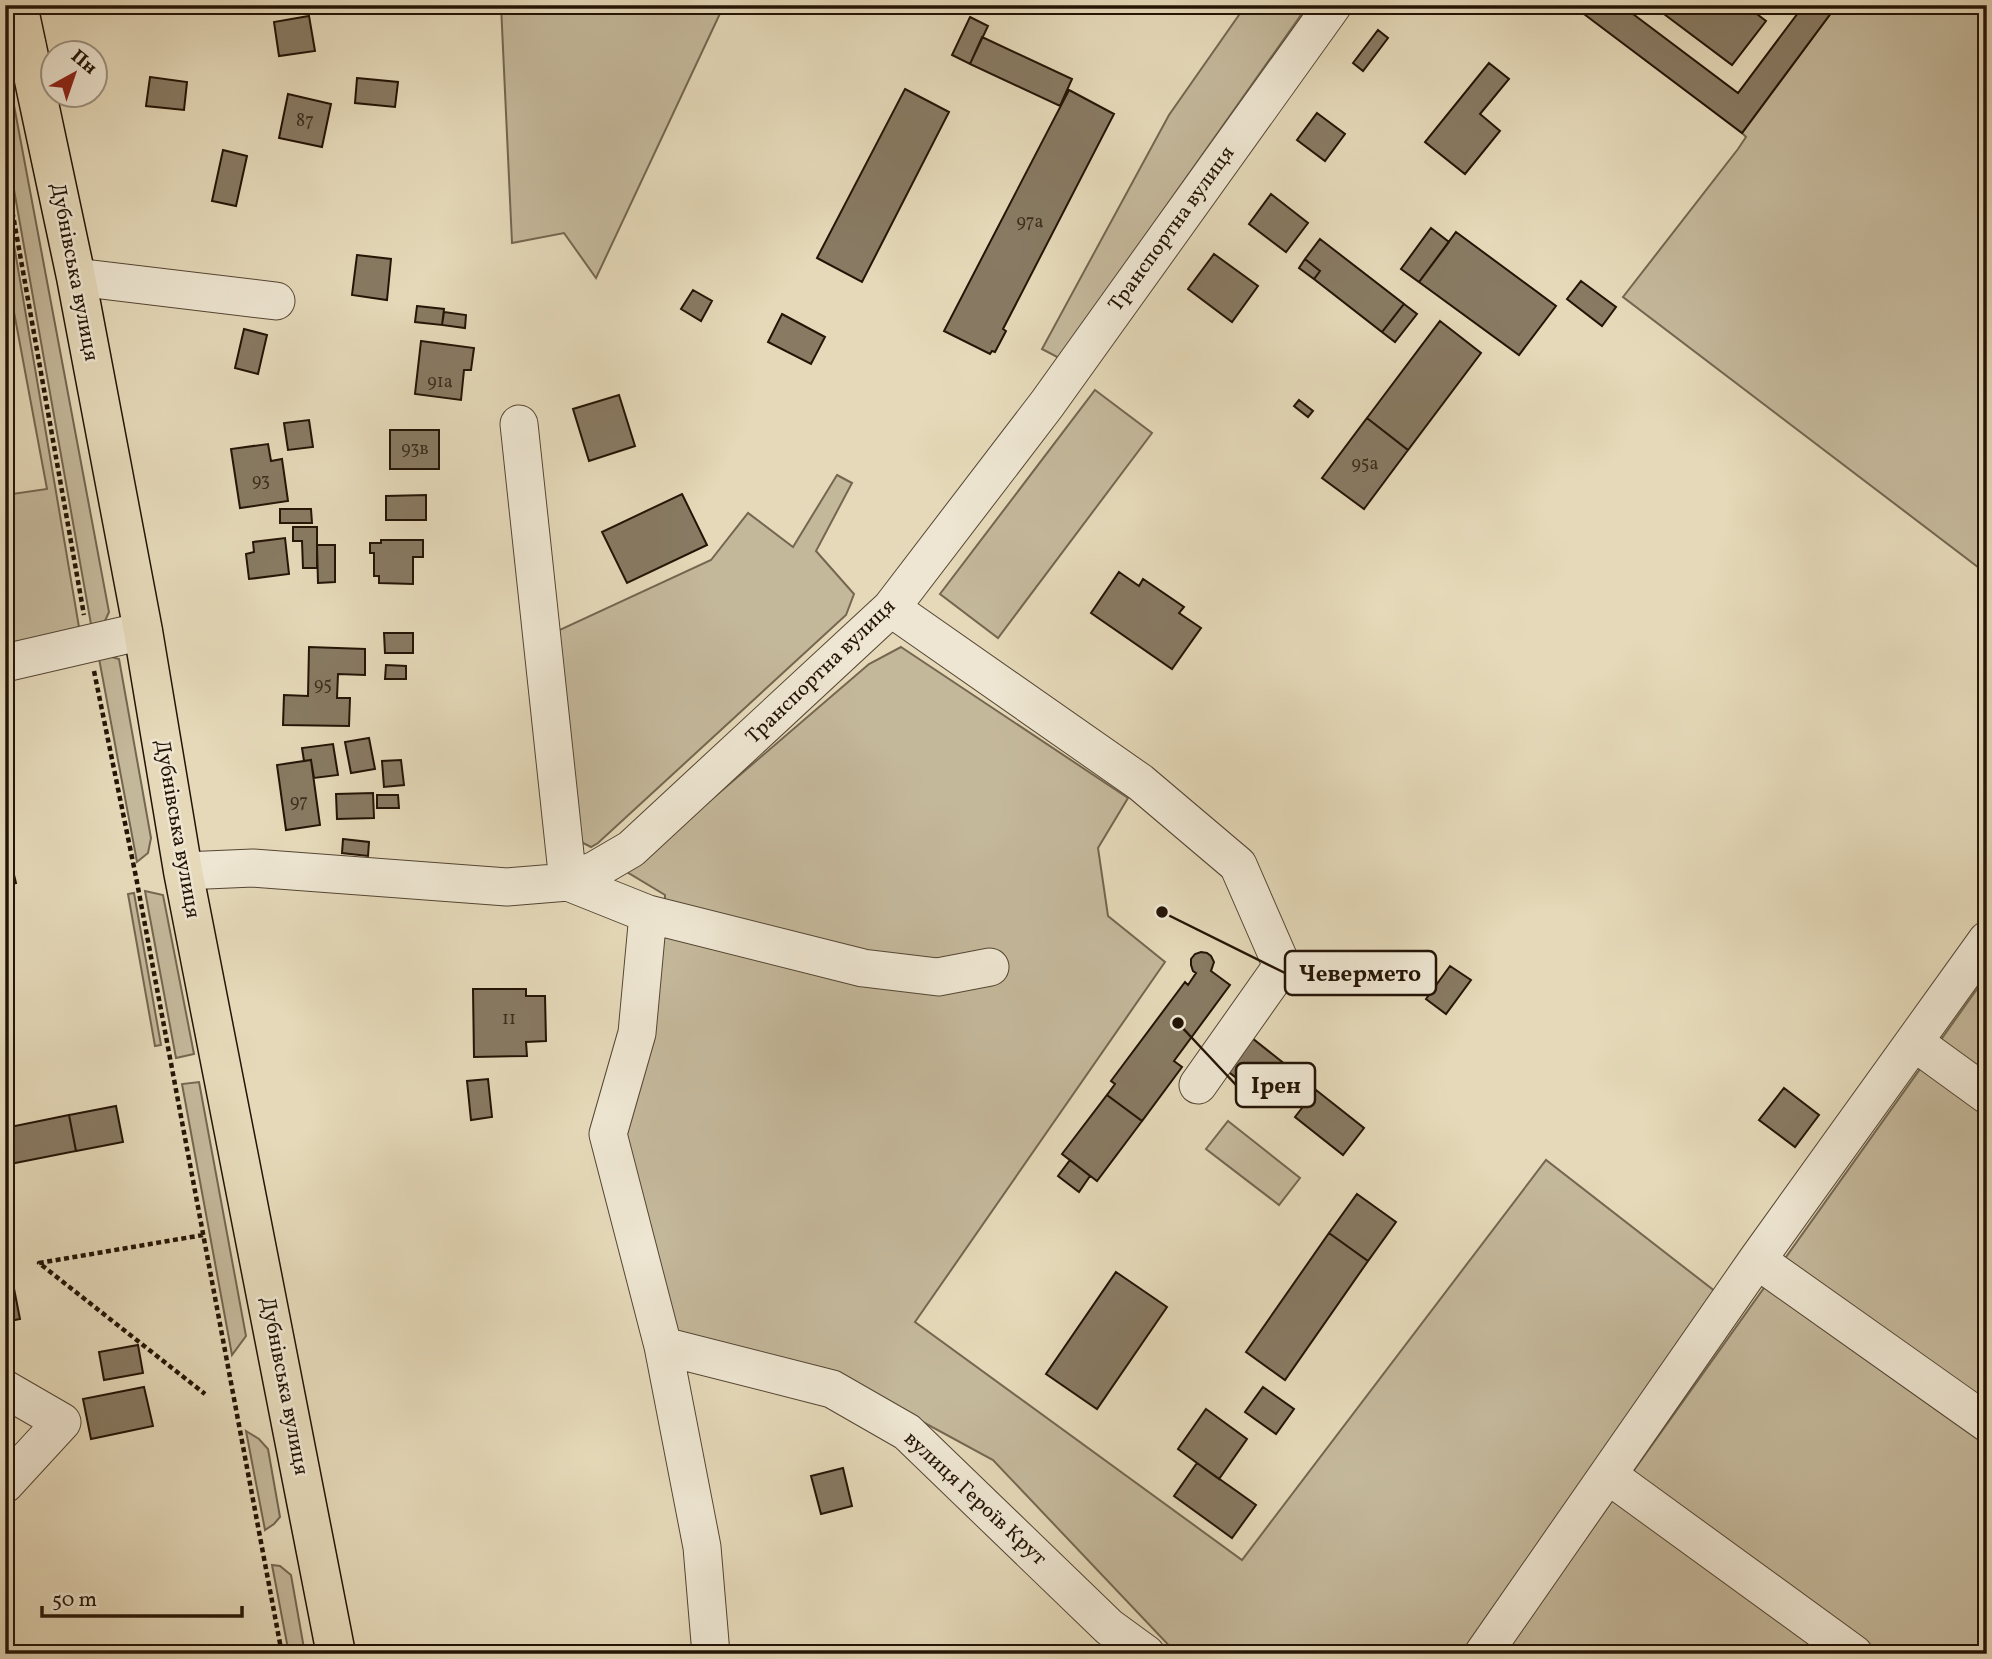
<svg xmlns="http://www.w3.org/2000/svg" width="1992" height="1659" font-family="Vollkorn,serif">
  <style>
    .green { fill: #c4b89b; stroke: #746650; stroke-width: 2 }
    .building { fill: #887a63; stroke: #241406; stroke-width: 2 }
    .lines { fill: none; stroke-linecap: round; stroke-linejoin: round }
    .minor-casing { stroke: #544533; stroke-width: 39 }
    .major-casing { stroke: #241406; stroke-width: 41 }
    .path { stroke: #241406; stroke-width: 4.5; stroke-dasharray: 5 3.5; stroke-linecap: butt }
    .minor { stroke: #eee6d2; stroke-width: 37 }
    .major { stroke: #e5d9b9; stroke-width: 38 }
    .labels { text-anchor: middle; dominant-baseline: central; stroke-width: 5; stroke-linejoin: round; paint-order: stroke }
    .number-label { font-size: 18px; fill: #3d2e1d }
    .street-label { font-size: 21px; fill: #241406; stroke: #eee6d2 }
    .leader { fill: none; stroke: #241406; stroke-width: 2.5 }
    .callout-dot { fill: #241406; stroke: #eee6d2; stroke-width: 2.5 }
    .callout { fill: #eee6d2; stroke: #241406; stroke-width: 2.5 }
    .callout-label { font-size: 23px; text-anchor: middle; font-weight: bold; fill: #241406 }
  </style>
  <rect width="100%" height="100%" fill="#e5d9b9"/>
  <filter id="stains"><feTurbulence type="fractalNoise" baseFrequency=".00286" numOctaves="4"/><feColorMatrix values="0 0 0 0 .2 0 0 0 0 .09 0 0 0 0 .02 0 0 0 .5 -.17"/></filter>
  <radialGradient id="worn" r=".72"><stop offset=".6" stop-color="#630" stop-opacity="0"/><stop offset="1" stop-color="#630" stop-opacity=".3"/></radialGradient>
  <path class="green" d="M 501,5 L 724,5 L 596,278 L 564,233 L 512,243 Z
    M 1246,5 L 1308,5 L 1059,358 L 1042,349 L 1169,115 Z
    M 1837,5 L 1987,5 L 1987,574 L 1623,297 L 1738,149 L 1746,137 L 1742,133 Z
    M 5,91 L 13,100 L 109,612 L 104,623 L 92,630 L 5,139 Z
    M 5,192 L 80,633 L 5,650 L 5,495 L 47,489 L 5,264 Z
    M 1095,390 L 1152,433 L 998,638 L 940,594 Z
    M 837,475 L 852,483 L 816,551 L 854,594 L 846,615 L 598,843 L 591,847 L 583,843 L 578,834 L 553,633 L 711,560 L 748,513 L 793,547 Z
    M 901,647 L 1128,798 L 1098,848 L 1108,916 L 1165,962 L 915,1322 L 1242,1560 L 1546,1160 L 1716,1292 L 1461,1654 L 1177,1654 L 993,1460 L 842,1378 L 670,1331 L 619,1137 L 664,936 L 665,895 L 627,872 L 869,664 Z
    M 98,653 L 119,659 L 151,838 L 148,853 L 137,862 Z
    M 145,891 L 163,895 L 194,1054 L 176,1058 Z
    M 134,893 L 161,1045 L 155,1046 L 128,894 Z
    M 1987,975 L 1987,1654 L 1503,1654 Z
    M 199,1082 L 246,1336 L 232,1355 L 182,1084 Z
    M 1228,1121 L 1300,1178 L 1279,1205 L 1206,1149 Z
    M 246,1431 L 259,1439 L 268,1449 L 280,1517 L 274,1524 L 265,1530 Z
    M 272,1565 L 280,1566 L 291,1575 L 305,1654 L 289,1654 Z"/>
  <path class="building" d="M 1572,5 L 1621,5 L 1738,93 L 1804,5 L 1837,5 L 1742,133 Z
    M 1652,5 L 1745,5 L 1766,21 L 1732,65 Z
    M 309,16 L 315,51 L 279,56 L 274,22 Z
    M 970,17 L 988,26 L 970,64 L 952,55 Z
    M 1378,30 L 1388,38 L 1363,71 L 1353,63 Z
    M 982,37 L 1072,79 L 1060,106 L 970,64 Z
    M 1489,63 L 1509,79 L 1480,114 L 1500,131 L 1465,174 L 1425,142 Z
    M 150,77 L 187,82 L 184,110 L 146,106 Z
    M 357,78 L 398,82 L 395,107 L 355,103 Z
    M 905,89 L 949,112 L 862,282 L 817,258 Z
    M 1069,90 L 1114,114 L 1003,329 L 1006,331 L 995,352 L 992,351 L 990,354 L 944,331 Z
    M 288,94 L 331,104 L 322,147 L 279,138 Z
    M 1317,113 L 1345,134 L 1325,161 L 1297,140 Z
    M 223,150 L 247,156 L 236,206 L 212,201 Z
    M 1271,194 L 1308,223 L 1286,252 L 1249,224 Z
    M 1431,228 L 1449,242 L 1419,282 L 1401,269 Z
    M 1456,232 L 1556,306 L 1519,355 L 1419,282 Z
    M 1320,239 L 1404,304 L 1382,332 L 1314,279 L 1320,271 L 1305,259 Z
    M 1214,254 L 1258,286 L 1232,322 L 1188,289 Z
    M 357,255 L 391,259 L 387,300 L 352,295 Z
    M 1305,259 L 1320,271 L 1314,279 L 1299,268 Z
    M 1581,281 L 1616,307 L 1602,326 L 1567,299 Z
    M 693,290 L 712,301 L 701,321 L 681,309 Z
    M 1404,304 L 1417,314 L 1395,342 L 1382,332 Z
    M 417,306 L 444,309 L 442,325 L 415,322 Z
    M 444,312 L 466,315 L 465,328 L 442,325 Z
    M 782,314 L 825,337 L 811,364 L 768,342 Z
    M 1440,321 L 1481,353 L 1408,450 L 1367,418 Z
    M 244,329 L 267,335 L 258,374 L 235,368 Z
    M 421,341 L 474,348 L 471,370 L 464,370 L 461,400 L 415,394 Z
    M 619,395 L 635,446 L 589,461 L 573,409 Z
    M 1299,400 L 1313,411 L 1308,417 L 1294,406 Z
    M 1367,418 L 1408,450 L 1364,509 L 1322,478 Z
    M 309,420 L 313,447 L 288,450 L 284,423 Z
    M 390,430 L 439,430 L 439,469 L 390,469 Z
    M 268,444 L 271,461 L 282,459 L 288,501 L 240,508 L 231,449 Z
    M 682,494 L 707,545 L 627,583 L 602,532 Z
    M 426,495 L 426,520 L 386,520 L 386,496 Z
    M 280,509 L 311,509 L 312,523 L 280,523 Z
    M 293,527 L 317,527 L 317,568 L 303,568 L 302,541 L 293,541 Z
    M 285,538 L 289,574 L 249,579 L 246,554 L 254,552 L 253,542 Z
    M 381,540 L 423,540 L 423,557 L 413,557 L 413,584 L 379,583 L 379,576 L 374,576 L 374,553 L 370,553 L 370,543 L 381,543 Z
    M 317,545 L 335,545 L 335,582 L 318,583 Z
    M 1119,572 L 1139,586 L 1143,579 L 1184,607 L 1179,613 L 1201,628 L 1172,669 L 1091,613 Z
    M 384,633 L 413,633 L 413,653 L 385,653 Z
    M 309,647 L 365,649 L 365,675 L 338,674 L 337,698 L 350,698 L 349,726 L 283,725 L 284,695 L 308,696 Z
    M 386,665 L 406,666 L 406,679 L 385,679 Z
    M 369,738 L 375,769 L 351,773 L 345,742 Z
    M 333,744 L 338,775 L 314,778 L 311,760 L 304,761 L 302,748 Z
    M 311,760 L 320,825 L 286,830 L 277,765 Z
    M 401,760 L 404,785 L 384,787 L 382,761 Z
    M 373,793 L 374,818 L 337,819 L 336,794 Z
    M 377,795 L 398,795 L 399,808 L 377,808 Z
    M 5,838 L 16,883 L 5,886 Z
    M 343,839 L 369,842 L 368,856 L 342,853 Z
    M 1201,952 L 1207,953 L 1211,956 L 1214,962 L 1211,971 L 1230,985 L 1174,1061 L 1182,1067 L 1142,1121 L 1107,1095 L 1115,1084 L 1111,1081 L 1185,982 L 1188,985 L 1196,973 L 1193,971 L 1191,965 L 1191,959 L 1195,954 Z
    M 1450,966 L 1471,980 L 1446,1014 L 1426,999 Z
    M 473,989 L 526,989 L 526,996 L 545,996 L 546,1041 L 526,1042 L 527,1056 L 474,1057 Z
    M 1247,1034 L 1286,1065 L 1261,1097 L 1221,1066 Z
    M 488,1079 L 492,1117 L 471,1120 L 467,1081 Z
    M 1784,1088 L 1819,1115 L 1795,1147 L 1759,1120 Z
    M 1316,1090 L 1364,1128 L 1343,1155 L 1295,1117 Z
    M 1107,1095 L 1142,1121 L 1097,1181 L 1062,1154 Z
    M 116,1106 L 123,1142 L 76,1151 L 69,1115 Z
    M 69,1115 L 76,1151 L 5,1165 L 5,1128 Z
    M 1070,1160 L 1090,1176 L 1079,1192 L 1058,1176 Z
    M 1357,1194 L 1396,1222 L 1368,1261 L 1329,1233 Z
    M 1329,1233 L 1368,1261 L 1285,1380 L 1246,1352 Z
    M 5,1243 L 20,1319 L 5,1322 Z
    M 1116,1272 L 1167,1307 L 1097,1409 L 1046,1374 Z
    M 138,1345 L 143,1373 L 104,1380 L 99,1352 Z
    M 144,1387 L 153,1426 L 91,1439 L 83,1399 Z
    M 1263,1387 L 1294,1409 L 1276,1434 L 1245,1412 Z
    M 1206,1409 L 1247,1439 L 1219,1479 L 1178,1449 Z
    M 1197,1463 L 1256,1505 L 1232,1538 L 1174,1496 Z
    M 843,1468 L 852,1506 L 821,1514 L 811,1476 Z"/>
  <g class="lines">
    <g class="minor-casing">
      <path id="minor" d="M 5,67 L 27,45
        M 76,277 L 276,301
        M 519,424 L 568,882 L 648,914 L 637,1033 L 608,1134 L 663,1346 L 702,1547 L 711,1654
        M 891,608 L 1140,782 L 1238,865 L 1282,966 L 1198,1085
        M 5,663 L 143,631
        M 183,871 L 253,868 L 507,887 L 568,882 L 595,870 L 631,849 L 891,608 L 1047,404 L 1333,5
        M 648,914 L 863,968 L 938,977 L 990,967
        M 1914,1042 L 1987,1095
        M 1757,1260 L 1987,1423
        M 663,1346 L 832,1389 L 907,1432 L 1109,1627 L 1146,1654
        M 5,1389 L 62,1422 L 5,1484
        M 1608,1475 L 1854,1654
        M 1483,1654 L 1757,1260 L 1987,940"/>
    </g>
    <g class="major-casing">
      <path id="major" d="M 18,5 L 76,277 L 143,631 L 183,871 L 336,1654"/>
    </g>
    <path class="path" d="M 5,170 L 84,615
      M 94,671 L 136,877 L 282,1654
      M 203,1235 L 39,1263 L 205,1394"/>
    <use href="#minor" class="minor"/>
    <use href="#major" class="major"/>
  </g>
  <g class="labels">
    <g class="number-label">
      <text x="305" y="121">87</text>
      <text x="1030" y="222">97а</text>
      <text x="440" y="382">91а</text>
      <text x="415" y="449">93в</text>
      <text x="1365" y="464">95а</text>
      <text x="261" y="481">93</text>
      <text x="323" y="685">95</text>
      <text x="299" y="802">97</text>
      <text x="509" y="1019">11</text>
    </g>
    <g class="street-label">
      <text transform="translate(1172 229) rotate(-54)">Транспортна вулиця</text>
      <text transform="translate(74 272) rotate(79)">Дубнівська вулиця</text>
      <text transform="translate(821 672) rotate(-44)">Транспортна вулиця</text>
      <text transform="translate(177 829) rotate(80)">Дубнівська вулиця</text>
      <text transform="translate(284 1386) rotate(79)">Дубнівська вулиця</text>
      <text transform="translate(975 1499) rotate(43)">вулиця Героїв Крут</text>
    </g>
  </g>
  <path class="leader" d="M1162 912L1285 973M1178 1023L1236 1085"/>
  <g class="callout-dot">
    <circle cx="1162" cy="912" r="7"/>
    <circle cx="1178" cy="1023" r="7"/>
  </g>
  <g class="callout">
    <rect x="1285" y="951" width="151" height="44" rx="7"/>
    <rect x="1236" y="1063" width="79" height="44" rx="7"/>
  </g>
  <g class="callout-label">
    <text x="1360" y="981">Чевермето</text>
    <text x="1276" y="1093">Ірен</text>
  </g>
  <rect width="1992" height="1659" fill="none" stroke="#e5d9b9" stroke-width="28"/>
  <rect x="7" y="7" width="1978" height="1645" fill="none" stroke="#241406" stroke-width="3.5"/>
  <rect x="14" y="14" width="1964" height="1631" fill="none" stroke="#241406" stroke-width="2"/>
  <g transform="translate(74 74) rotate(40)"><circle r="33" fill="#eee6d2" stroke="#9d9280" stroke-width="2"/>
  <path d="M0-5L12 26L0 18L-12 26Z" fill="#8f2418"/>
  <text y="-10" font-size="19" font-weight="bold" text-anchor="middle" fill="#241406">Пн</text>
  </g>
  <path d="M42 1606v10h200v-10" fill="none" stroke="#241406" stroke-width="3.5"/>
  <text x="52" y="1606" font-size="21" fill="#241406" stroke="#eee6d2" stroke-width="5" paint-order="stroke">50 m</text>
  <rect width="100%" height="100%" filter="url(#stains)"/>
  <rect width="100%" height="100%" fill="url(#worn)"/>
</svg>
